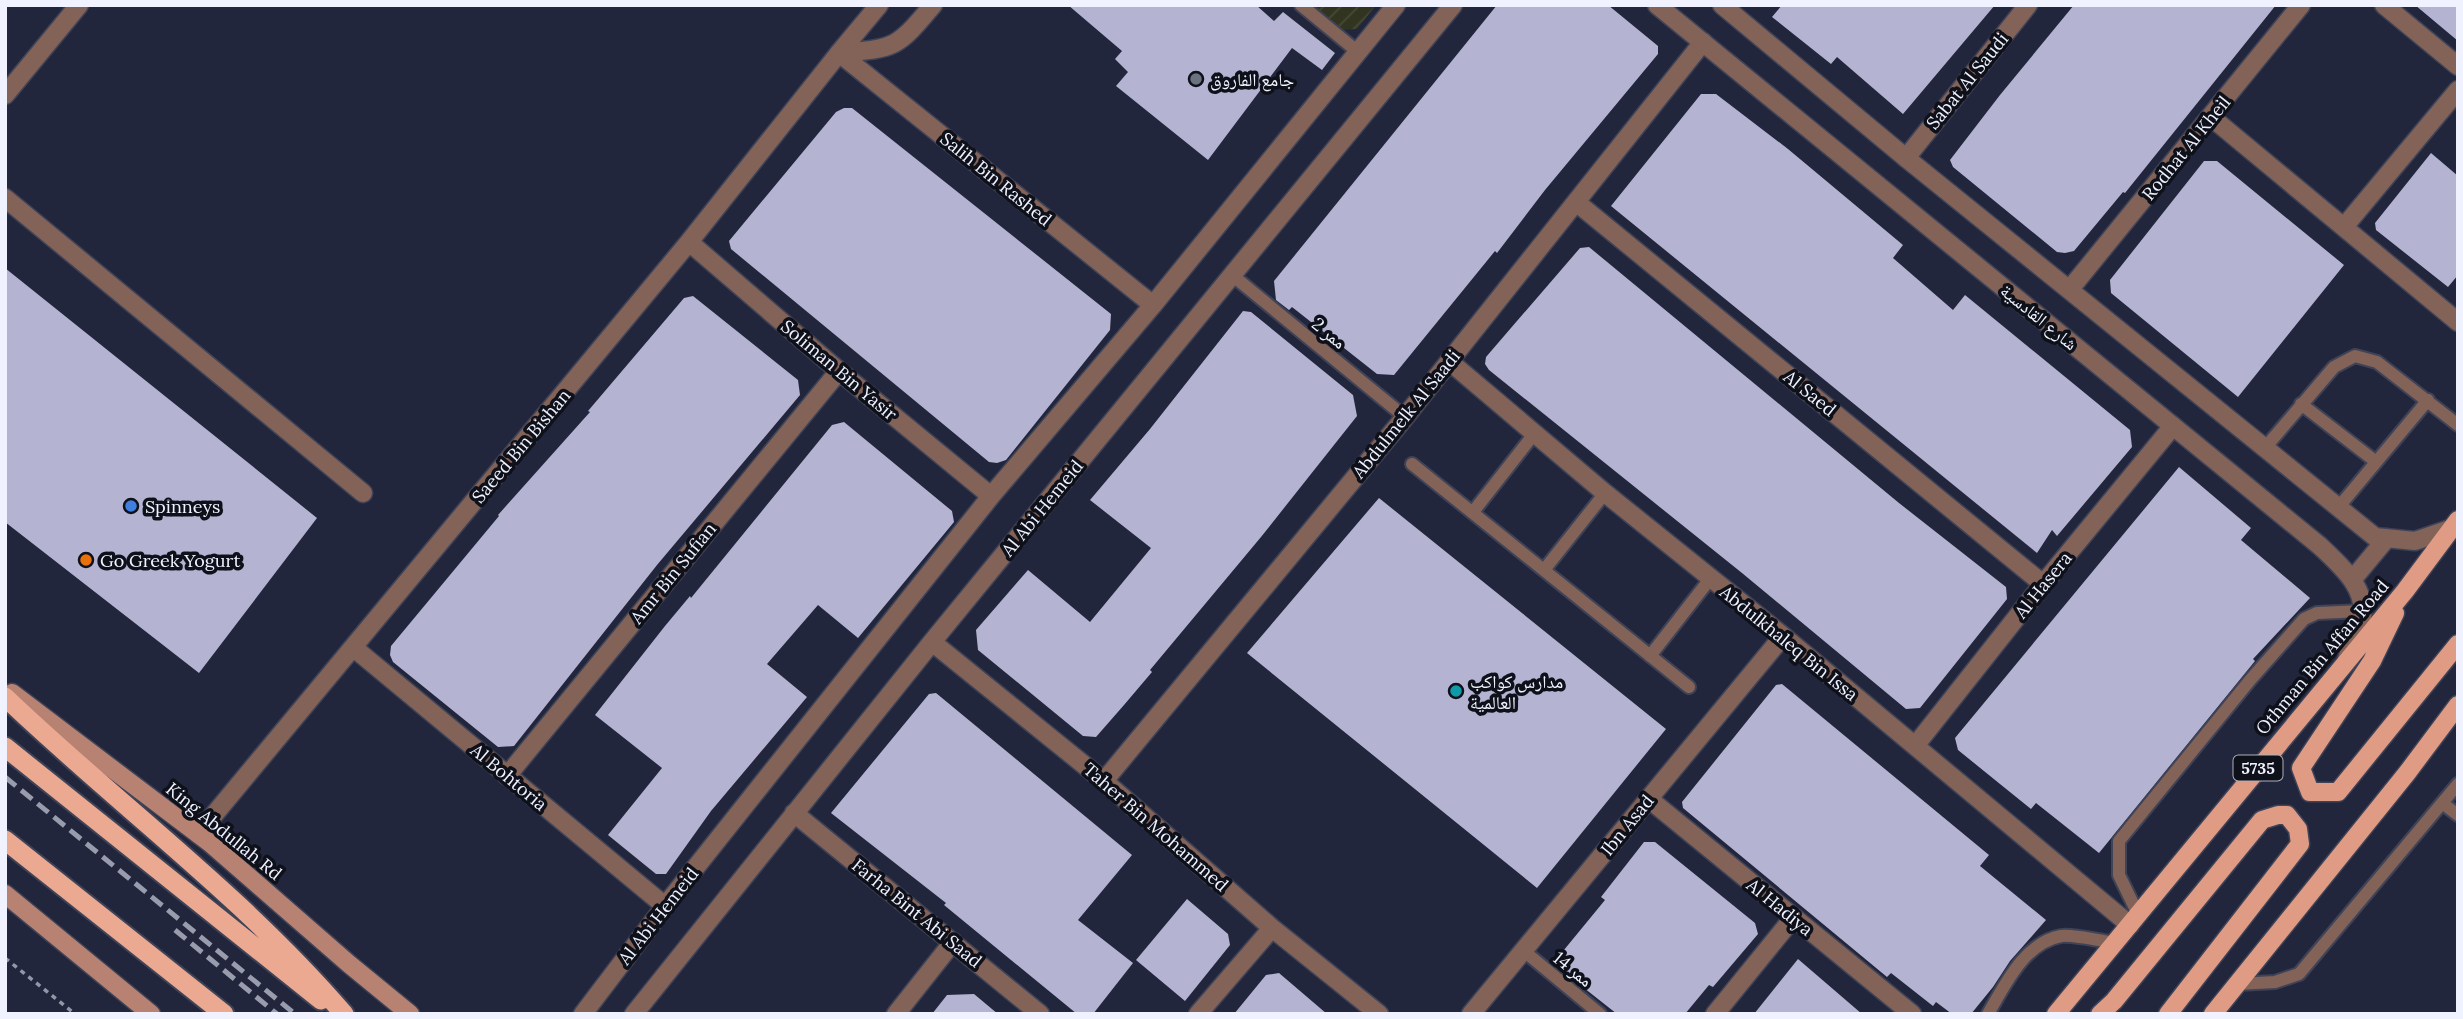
<svg xmlns="http://www.w3.org/2000/svg" width="2463" height="1019" font-family="Lora,'Noto Naskh Arabic',serif">
  <style>
    .garden { fill: url(#garden-furrows) }
    .building { fill: #b4b3d2 }
    .lines { fill: none; stroke-linecap: round; stroke-linejoin: round }
    .service-casing { stroke: #3f4357; stroke-width: 16 }
    .minor-casing { stroke: #3f4357; stroke-width: 21 }
    .tertiary-casing { stroke: #3f4357; stroke-width: 21 }
    .secondary-casing { stroke: #3f4357; stroke-width: 21 }
    .primary-casing { stroke: #3f4357; stroke-width: 21 }
    .trunk-casing { stroke: #3f4357; stroke-width: 23 }
    .path { stroke: #9396a7; stroke-width: 3.5; stroke-dasharray: 5 5; stroke-linecap: butt }
    .service { stroke: #836257; stroke-width: 12 }
    .minor { stroke: #836257; stroke-width: 18 }
    .tertiary { stroke: #836257; stroke-width: 18 }
    .secondary { stroke: #b78271; stroke-width: 18 }
    .primary { stroke: #df9b84; stroke-width: 18 }
    .trunk { stroke: #eca992; stroke-width: 19 }
    .rail { stroke: #999cad; stroke-width: 5; stroke-dasharray: 14 7; stroke-linecap: butt }
    .worship-dot { fill: #6b7280; stroke: #0e101a; stroke-width: 2.5 }
    .shop-dot { fill: #3f7fe0; stroke: #0e101a; stroke-width: 2.5 }
    .food-dot { fill: #e8710a; stroke: #0e101a; stroke-width: 2.5 }
    .culture-dot { fill: #0f9aa8; stroke: #0e101a; stroke-width: 2.5 }
    .labels { text-anchor: middle; dominant-baseline: central; stroke-width: 7; stroke-linejoin: round; paint-order: stroke }
    .shield { fill: #0e101a; stroke: #acafba; stroke-width: 2 }
    .shield-label { font-size: 16px; font-weight: bold; fill: #f0f3ff }
    .poi-label { font-size: 18px; fill: #f0f3ff; stroke: #0e101a; text-anchor: start }
    .street-label { font-size: 18px; fill: #f0f3ff; stroke: #0e101a }
  </style>
  <defs>
    <pattern id="garden-furrows" width="10" height="10" patternUnits="userSpaceOnUse" patternTransform="scale(1.75)"><rect width="10" height="10" fill="#313520"/><path d="M-1 1l2-2M0 10L10 0M9 11l2-2" fill="none" stroke="#454936"/></pattern>
  </defs>
  <rect width="100%" height="100%" fill="#22263c"/>
  <path class="garden" d="M 1308,5 L 1376,5 L 1357,29 L 1338,30 Z"/>
  <path class="building" d="M 1068,5 L 1256,5 L 1274,21 L 1283,12 L 1335,53 L 1322,70 L 1292,48 L 1208,160 L 1116,86 L 1128,72 L 1115,59 L 1122,51 Z
    M 1497,5 L 1608,5 L 1658,46 L 1658,54 L 1545,190 L 1497,253 L 1495,251 L 1394,375 L 1377,374 L 1292,307 L 1289,310 L 1276,300 L 1274,281 Z
    M 1782,5 L 1995,5 L 1903,114 L 1837,57 L 1831,64 L 1772,17 Z
    M 2074,5 L 2276,5 L 2125,193 L 2123,192 L 2074,251 L 2065,253 L 2057,252 L 1953,167 L 1950,160 L 2000,95 Z
    M 2415,5 L 2458,5 L 2458,41 Z
    M 1701,94 L 1716,94 L 1788,149 L 1903,245 L 1893,258 L 1953,310 L 1965,295 L 2130,430 L 2132,447 L 2057,536 L 2052,530 L 2037,553 L 1611,206 Z
    M 844,108 L 852,108 L 1111,314 L 1110,330 L 1006,460 L 997,463 L 989,462 L 731,249 L 729,241 L 836,112 Z
    M 2431,153 L 2458,176 L 2458,275 L 2448,287 L 2376,230 L 2375,223 Z
    M 2204,161 L 2217,161 L 2344,265 L 2238,397 L 2111,293 L 2110,280 Z
    M 1589,247 L 1899,503 L 2006,587 L 2007,599 L 1920,708 L 1906,709 L 1742,573 L 1489,370 L 1485,364 L 1486,357 L 1580,248 Z
    M 5,268 L 317,518 L 199,673 L 5,522 Z
    M 693,296 L 798,380 L 800,395 L 657,565 L 514,746 L 498,747 L 393,662 L 390,655 L 391,646 L 499,516 L 498,515 L 590,412 L 588,411 L 684,298 Z
    M 1243,311 L 1251,312 L 1353,395 L 1357,416 L 1261,537 L 1150,670 L 1152,672 L 1124,705 L 1096,737 L 1083,736 L 978,650 L 976,630 L 1028,570 L 1090,622 L 1151,548 L 1090,500 L 1150,429 Z
    M 844,422 L 952,511 L 954,522 L 858,638 L 818,605 L 767,664 L 807,697 L 711,811 L 666,874 L 656,874 L 608,835 L 662,768 L 595,715 L 665,626 L 690,596 L 691,598 L 832,425 Z
    M 2179,467 L 2251,528 L 2241,540 L 2310,598 L 2253,659 L 2255,661 L 2099,853 L 2036,803 L 2031,809 L 2000,784 L 1958,750 L 1955,738 Z
    M 1379,498 L 1666,729 L 1537,888 L 1247,653 Z
    M 1782,684 L 1989,855 L 1980,866 L 2046,920 L 2010,961 L 1993,987 L 1971,1014 L 1952,1014 L 1936,1002 L 1933,1006 L 1891,973 L 1887,977 L 1683,808 L 1682,802 L 1776,685 Z
    M 936,693 L 1132,855 L 1078,920 L 1133,963 L 1093,1014 L 1077,1014 L 944,905 L 946,903 L 831,813 L 929,694 Z
    M 1644,842 L 1655,842 L 1755,923 L 1758,934 L 1713,987 L 1709,985 L 1685,1014 L 1617,1014 L 1565,973 L 1559,956 L 1605,900 L 1601,897 Z
    M 1187,899 L 1228,934 L 1230,945 L 1185,1001 L 1136,960 Z
    M 1798,959 L 1862,1014 L 1754,1014 Z
    M 1279,973 L 1327,1014 L 1234,1014 L 1266,975 Z
    M 974,994 L 998,1014 L 932,1014 L 947,995 Z"/>
  <g class="lines">
    <g class="service-casing">
      <path id="service" d="M 1301,5 L 1358,52
        M 1232,275 L 1405,417
        M 2301,404 L 2375,461
        M 2264,449 L 2334,367 L 2355,356 L 2377,362 L 2458,425
        M 1412,464 L 1689,687
        M 2337,509 L 2428,400
        M 1473,512 L 1534,434
        M 1544,570 L 1605,493
        M 1650,656 L 1710,579
        M 2442,803 L 2458,815
        M 2138,914 L 2119,875 L 2119,841 L 2251,679 L 2304,619 L 2317,613 L 2363,611
        M 1524,951 L 1600,1014
        M 2237,984 L 2275,982 L 2299,974 L 2458,784
        M 1988,1014 C 2005,985 2024,943 2061,936 C 2073,934 2101,941 2115,943"/>
    </g>
    <g class="minor-casing">
      <path id="minor" d="M 2384,5 L 2458,66
        M 5,95 L 79,5
        M 2211,117 L 2458,322
        M 1906,158 L 2028,5
        M 5,198 L 363,493
        M 1576,202 L 2043,584
        M 2344,227 L 2458,90
        M 689,242 L 839,371 L 991,496
        M 2070,289 L 2301,5
        M 1449,361 L 1605,493 L 1783,636 L 2130,925
        M 932,642 L 1104,781 L 1272,928 L 1379,1014
        M 354,648 L 665,906
        M 1915,746 L 2043,584 L 2173,426
        M 507,776 L 839,371
        M 1104,781 L 1405,417 L 1703,42
        M 1649,799 L 1912,1014
        M 794,813 L 1040,1014
        M 198,834 L 689,242 L 839,53 L 1153,305
        M 583,1014 L 665,906 L 991,496 L 1153,305 L 1396,5
        M 634,1014 L 932,642 L 1453,5
        M 896,1014 L 953,942
        M 1198,1014 L 1272,928
        M 1471,1014 L 1783,636
        M 1715,1014 L 1793,918"/>
    </g>
    <g class="tertiary-casing">
      <path id="tertiary" d="M 1657,5 L 2320,546 C 2341,566 2370,590 2361,622 C 2358,635 2351,647 2347,659
        M 1722,5 L 1906,158 L 2375,537 L 2415,541 L 2450,529
        M 839,53 C 896,48 896,49 933,5
        M 839,53 L 879,5
        M 2352,580 L 2387,538"/>
    </g>
    <g class="secondary-casing">
      <path id="secondary" d="M 12,693 L 210,843 L 349,964 L 410,1014
        M 5,894 L 151,1014"/>
    </g>
    <g class="primary-casing">
      <path id="primary" d="M 2395,613 L 2372,661 L 2301,768 L 2310,792 L 2338,792 L 2458,644
        M 2056,1014 L 2405,591 L 2458,520
        M 2100,1014 L 2114,1001 L 2262,820 L 2278,815 L 2287,815 L 2298,829 L 2300,844 L 2168,1014
        M 2213,1014 L 2407,773 L 2458,705"/>
    </g>
    <g class="trunk-casing">
      <path id="trunk" d="M 5,697 C 117,804 243,896 344,1014
        M 5,747 L 321,1000
        M 5,840 L 224,1014"/>
    </g>
    <path class="path" d="M 5,958 L 75,1014"/>
    <use href="#service" class="service"/>
    <use href="#minor" class="minor"/>
    <use href="#tertiary" class="tertiary"/>
    <use href="#secondary" class="secondary"/>
    <use href="#primary" class="primary"/>
    <use href="#trunk" class="trunk"/>
    <path class="rail" d="M 5,777 L 295,1014
      M 175,930 L 277,1014"/>
  </g>
  <circle class="worship-dot" cx="1196" cy="79" r="7"/>
  <circle class="shop-dot" cx="131" cy="506" r="7"/>
  <circle class="food-dot" cx="86" cy="560" r="7"/>
  <circle class="culture-dot" cx="1456" cy="691" r="7"/>
  <g class="labels">
    <rect class="shield" x="2233.5" y="755.5" width="49" height="25" rx="5"/>
    <g class="shield-label">
      <text x="2258" y="768">5735</text>
    </g>
    <g class="poi-label">
      <text x="1210" y="79">جامع الفاروق</text>
      <text x="145" y="506">Spinneys</text>
      <text x="100" y="560">Go Greek Yogurt</text>
      <text x="1470" y="681">مدارس كواكب<tspan x="1470" dy="21">العالمية</tspan></text>
    </g>
    <g class="street-label">
      <text transform="translate(1967 81) rotate(-51)">Sabat Al Saudi</text>
      <text transform="translate(2186 148) rotate(-51)">Rodhat Al Kheil</text>
      <text transform="translate(996 179) rotate(39)">Salih Bin Rashed</text>
      <text transform="translate(2039 317) rotate(39)">شارع القادسية</text>
      <text transform="translate(1329 333) rotate(39)">ممر 2</text>
      <text transform="translate(839 370) rotate(40)">Soliman Bin Yasir</text>
      <text transform="translate(1810 393) rotate(39)">Al Saed</text>
      <text transform="translate(1406 414) rotate(-51)">Abdulmelk Al Saadi</text>
      <text transform="translate(521 446) rotate(-50)">Saeed Bin Bishan</text>
      <text transform="translate(1042 508) rotate(-51)">Al Abi Hemeid</text>
      <text transform="translate(673 573) rotate(-51)">Amr Bin Sufian</text>
      <text transform="translate(2043 585) rotate(-51)">Al Hasera</text>
      <text transform="translate(1789 643) rotate(39)">Abdulkhaleq Bin Issa</text>
      <text transform="translate(2322 657) rotate(-50)">Othman Bin Affan Road</text>
      <text transform="translate(509 777) rotate(40)">Al Bohtoria</text>
      <text transform="translate(1627 825) rotate(-51)">Ibn Asad</text>
      <text transform="translate(1156 827) rotate(41)">Taher Bin Mohammed</text>
      <text transform="translate(224 831) rotate(39)">King Abdullah Rd</text>
      <text transform="translate(1780 907) rotate(39)">Al Hadiya</text>
      <text transform="translate(917 913) rotate(39)">Farha Bint Abi Saad</text>
      <text transform="translate(658 916) rotate(-52)">Al Abi Hemeid</text>
      <text transform="translate(1573 969) rotate(39)">ممر 14</text>
    </g>
  </g>
  <rect width="2463" height="1019" fill="none" stroke="#f0f3ff" stroke-width="14"/>
</svg>
